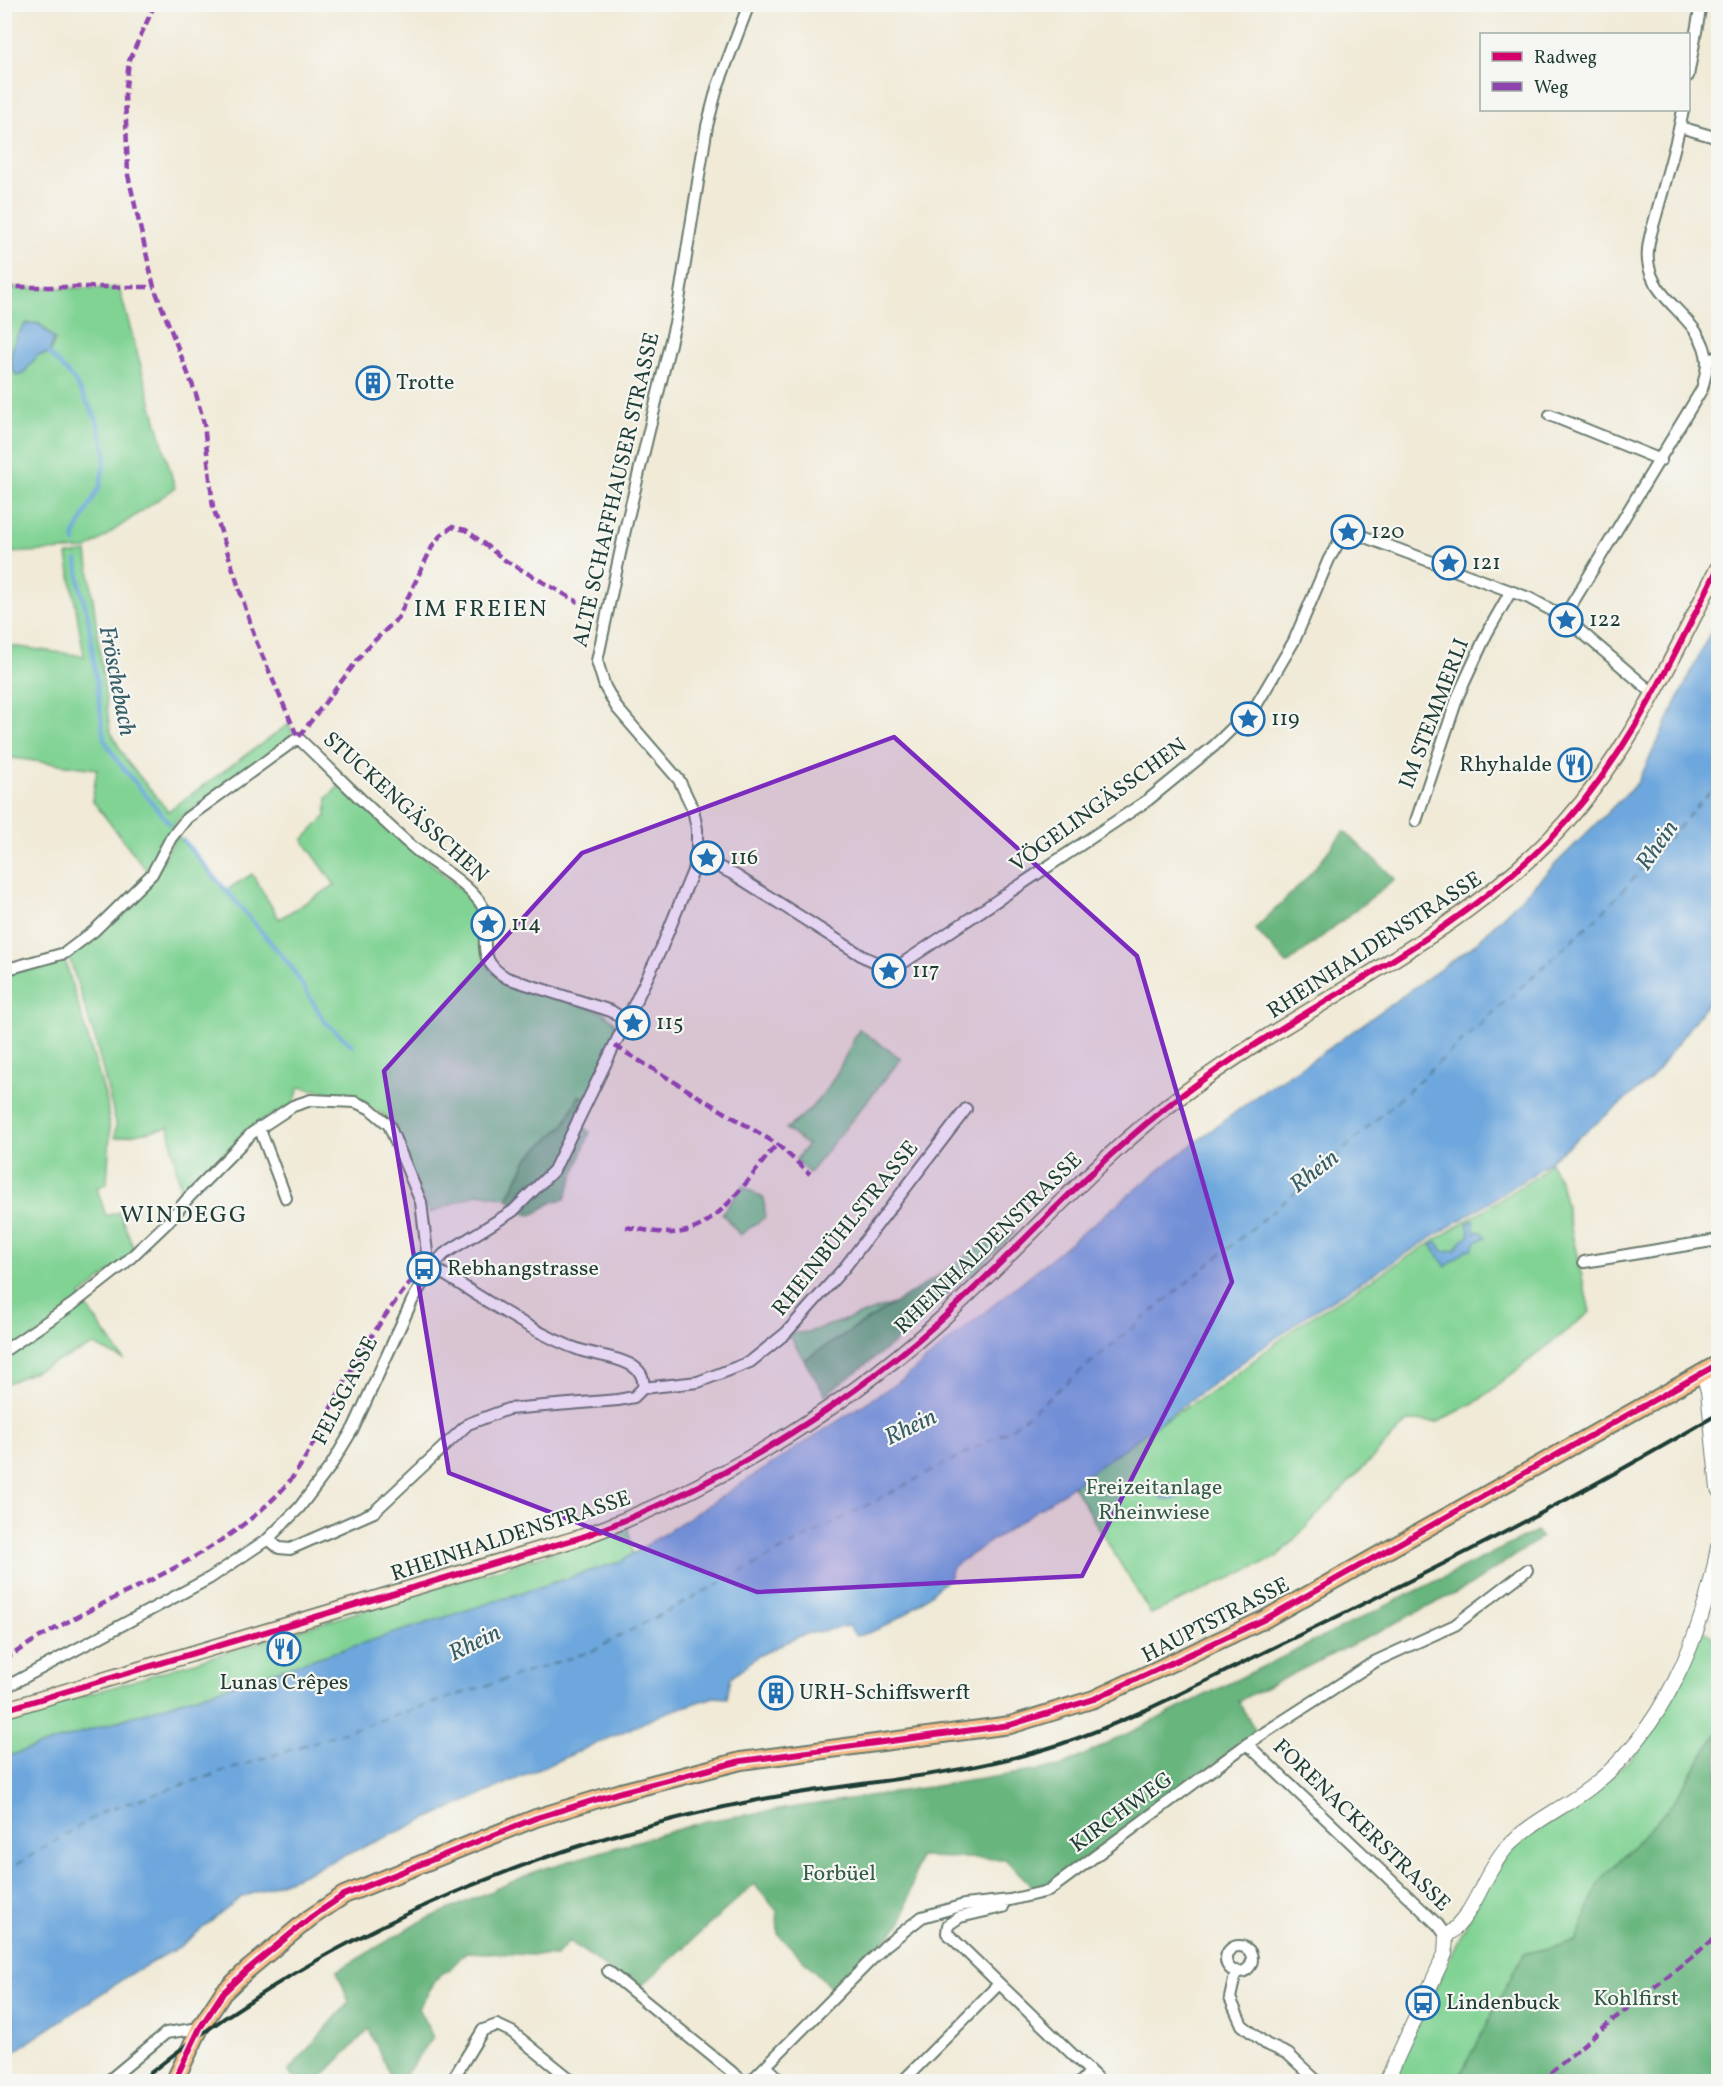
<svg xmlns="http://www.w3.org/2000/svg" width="1723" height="2086" font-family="Vollkorn,serif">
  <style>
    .green { fill: #81d394; stroke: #508864; stroke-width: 1.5; fill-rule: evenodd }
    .forest { fill: #68b57e; stroke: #447959; stroke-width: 1.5 }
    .water { fill: #6ea7dd; stroke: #467288; stroke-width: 1.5 }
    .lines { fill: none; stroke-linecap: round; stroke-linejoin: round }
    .stream { stroke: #6ea7dd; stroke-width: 4 }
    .ferry { stroke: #375d67; stroke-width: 1.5; stroke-dasharray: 8 6; stroke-linecap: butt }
    .minor-casing { stroke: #687a6d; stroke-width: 14 }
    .tertiary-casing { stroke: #687a6d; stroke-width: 16 }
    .secondary-casing { stroke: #687a6d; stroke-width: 18 }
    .primary-casing { stroke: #687a6d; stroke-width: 20 }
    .minor { stroke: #fff; stroke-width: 10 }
    .tertiary { stroke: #fff; stroke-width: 14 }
    .secondary { stroke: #fce5d0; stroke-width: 15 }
    .primary { stroke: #f8bd89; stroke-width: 16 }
    .rail { stroke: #1f3d34; stroke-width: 4 }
    .quiet { stroke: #8e44ad; stroke-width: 4.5; stroke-dasharray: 9 4.5; stroke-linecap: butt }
    .cycleway-casing { stroke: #f6f6f2; stroke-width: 10 }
    .cycleway { stroke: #d6006c; stroke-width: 6 }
    .marked { fill: #7b2cbf; fill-opacity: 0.2; stroke: #7b2cbf; stroke-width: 4.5; stroke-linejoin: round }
    .labels { text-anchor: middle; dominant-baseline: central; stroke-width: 4.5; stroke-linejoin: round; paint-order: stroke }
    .poi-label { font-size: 22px; fill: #1f3d34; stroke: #f6f6f2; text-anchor: start }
    .street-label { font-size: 22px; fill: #1f3d34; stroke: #f6f6f2 }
    .park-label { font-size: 22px; fill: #335b47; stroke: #f6f6f2 }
    .neighbourhood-label { font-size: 24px; letter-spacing: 1.5px; fill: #1f3d34; stroke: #f6f6f2 }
    .water-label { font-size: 24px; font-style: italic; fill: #375d67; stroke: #f6f6f2 }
  </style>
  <rect width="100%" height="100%" fill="#f6f6f2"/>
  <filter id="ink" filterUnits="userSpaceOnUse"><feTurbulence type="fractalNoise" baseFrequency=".0167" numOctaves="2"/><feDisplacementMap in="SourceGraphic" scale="12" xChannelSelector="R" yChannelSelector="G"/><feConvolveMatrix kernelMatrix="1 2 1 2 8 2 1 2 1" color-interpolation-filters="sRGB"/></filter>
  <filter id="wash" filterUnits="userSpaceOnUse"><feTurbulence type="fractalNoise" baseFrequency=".008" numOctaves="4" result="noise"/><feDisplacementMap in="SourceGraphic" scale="24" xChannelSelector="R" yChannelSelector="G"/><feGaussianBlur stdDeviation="1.35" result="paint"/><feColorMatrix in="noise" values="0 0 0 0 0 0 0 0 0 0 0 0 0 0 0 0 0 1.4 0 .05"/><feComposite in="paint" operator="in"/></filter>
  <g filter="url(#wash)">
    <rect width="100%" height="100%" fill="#f0ead7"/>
    <path class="green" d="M 6,288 L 119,288 L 175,488 L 87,549 L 5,553 ZM 26,323 L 39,323 L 55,339 L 50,354 L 37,355 L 22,374 L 17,376 C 4,360 14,337 26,323 Z
      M 87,552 L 110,730 L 126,760 L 168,811 L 289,724 L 293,736 L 176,821 L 148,872 L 92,800 L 97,769 L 5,757 L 5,645 L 84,656 L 67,555 Z
      M 341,784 L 476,903 C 488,933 470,960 502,980 L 603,1012 L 614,1022 L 616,1034 L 586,1098 L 579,1096 L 564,1125 L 528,1158 L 507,1198 L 479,1193 L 429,1213 L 387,1117 L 355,1097 L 299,1087 L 294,1104 L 254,1125 L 182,1199 L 169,1127 L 115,1138 L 116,1123 L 95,1039 L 68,954 L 134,899 L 154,877 L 177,835 L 225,891 L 252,874 L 279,919 L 335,885 L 303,840 L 326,816 L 327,798 Z
      M 64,957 L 107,1102 L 110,1132 L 107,1183 L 97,1188 L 106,1216 L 119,1212 L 135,1251 L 80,1297 L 124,1360 L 94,1345 L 5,1384 L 5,974 Z
      M 859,1029 L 901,1059 L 809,1173 L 796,1160 L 807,1145 L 786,1129 C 824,1104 840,1069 859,1029 Z
      M 1550,1162 L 1560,1181 L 1590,1312 L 1479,1400 L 1438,1422 L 1408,1421 L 1277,1557 L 1151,1614 L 1072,1484 L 1151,1428 L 1218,1388 L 1300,1324 L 1538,1176 Z
      M 743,1186 L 764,1199 L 765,1217 L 740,1235 L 722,1213 Z
      M 1016,1231 L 971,1276 L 966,1276 L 957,1285 L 947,1270 L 979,1247 Z
      M 893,1304 L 804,1360 L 789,1334 L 809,1332 Z
      M 628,1525 L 633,1556 L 622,1561 L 5,1757 L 5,1720 L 551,1553 Z
      M 1700,1628 L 1718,1641 L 1718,1731 L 1673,1804 L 1598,1883 L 1576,1942 L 1523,1954 L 1457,2081 L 1390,2082 L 1489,1877 L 1517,1842 L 1574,1806 L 1635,1755 L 1679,1684 Z"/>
    <path class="forest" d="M 1344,831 L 1395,879 L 1287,964 L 1255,929 L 1306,879 Z
      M 579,1096 L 586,1098 L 575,1121 L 590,1132 L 565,1199 C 536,1201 537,1234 508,1198 L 528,1158 L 564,1125 Z
      M 948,1270 L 957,1285 L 893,1344 L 825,1395 L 804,1360 Z
      M 1537,1531 L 1541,1538 L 1468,1587 L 1238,1701 L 1257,1733 L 1038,1892 L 1005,1859 L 919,1857 L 902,1923 L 834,1991 L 778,1934 L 777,1911 L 754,1884 L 637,1990 L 569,1941 L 556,1956 L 466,1952 L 449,1970 L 440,1974 L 418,2008 L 433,2037 L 401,2081 L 392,2081 L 369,2029 L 318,2081 L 297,2081 L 288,2072 L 349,2002 L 337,1971 L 418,1923 L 539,1870 L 706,1821 L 1060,1767 Z
      M 1718,1731 L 1718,2081 L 1457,2081 L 1523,1954 L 1576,1942 L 1598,1883 L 1673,1804 Z"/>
    <path class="water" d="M 26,324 L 39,324 L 54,339 L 49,353 L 38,355 L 23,374 L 17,376 C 5,360 14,337 26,324 Z
      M 1718,616 L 1718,989 L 1651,1079 L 1531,1176 L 1306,1316 L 1061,1494 L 951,1568 L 950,1577 C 923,1601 893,1629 856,1636 L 848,1626 L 802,1635 L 758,1656 L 731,1678 L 727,1698 L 714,1697 L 665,1713 L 296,1877 L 240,1898 L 181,1946 L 129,1975 L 5,2058 L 5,1757 L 622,1561 L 903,1379 L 1164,1166 L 1262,1092 L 1314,1059 L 1474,945 L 1638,782 Z
      M 1473,1220 L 1475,1233 L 1480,1231 L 1486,1237 L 1476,1242 L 1472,1249 L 1466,1250 L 1446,1267 L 1431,1245 L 1437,1242 L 1443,1251 L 1455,1250 L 1464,1238 L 1470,1235 L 1467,1223 Z
      M 1171,1483 L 1185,1491 C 1179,1501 1171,1500 1160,1498 L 1156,1490 L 1162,1485 Z"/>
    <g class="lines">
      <path class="stream" d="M 49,353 L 74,380 L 96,418 L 106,453 L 100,486 L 74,535 L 75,543
        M 77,560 L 80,587 L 88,616 L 104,739 L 118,762 L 170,824
        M 183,840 L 290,965 L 325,1022 L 353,1046"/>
      <path class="ferry" d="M 4,1872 L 106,1810 L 592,1651 L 1011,1429 L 1315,1176 L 1605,910 L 1718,783"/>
    </g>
  </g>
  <g filter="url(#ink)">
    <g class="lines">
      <g class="minor-casing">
        <path id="minor" d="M 1688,76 L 1701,4
          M 1680,127 L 1718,138
          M 1707,363 L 1718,356
          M 1550,415 L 1661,460
          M 1564,617 L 1702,389 C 1704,381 1707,371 1707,362 C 1705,319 1652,303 1648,261 C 1646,243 1654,225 1658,208 C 1667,175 1677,143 1683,110
          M 1416,821 L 1458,696 L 1487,633 L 1511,591
          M 697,861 L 719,867 L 735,875 L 864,957 L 885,966 L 900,965 L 1148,800 L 1214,746 L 1257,704 L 1294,641 L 1329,559 L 1346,530 L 1529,598 L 1564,617 L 1654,694
          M 4,970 L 65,953 L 94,931 L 152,874 L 171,838 L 187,818 L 298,738 C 337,775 374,814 415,849 C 436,866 463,880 479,901 C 498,925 466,955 507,978 L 611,1011 L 625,1020
          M 259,1127 L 286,1198
          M 1584,1262 L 1718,1240
          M 4,1351 L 73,1304 L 124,1264 L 166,1224 L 189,1197 L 252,1133 L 293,1106 L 311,1100 L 355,1102 L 369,1108 L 389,1125 L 421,1202 L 428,1261 L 432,1267 C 476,1293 533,1334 580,1350 C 600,1357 648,1358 643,1388 L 634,1397 L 618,1400 L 508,1409 L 468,1424 L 374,1512 L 290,1549 L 279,1548 L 268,1539
          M 643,1388 L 698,1382 L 750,1362 L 786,1333 L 845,1267 L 966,1109
          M 4,1688 L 210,1578 L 268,1539 L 299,1508 L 330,1467 L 354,1427 L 412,1301 L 432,1267 L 444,1254 L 513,1211 L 554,1170 L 661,949 L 697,861 L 697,829 L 693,809 L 679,780 L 617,708 L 605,687 L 597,661 L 625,530 L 676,319 L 707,126 L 717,88 L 749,4
          M 1247,1744 L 1438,1925 L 1446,1936
          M 1003,1907 L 960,1917 L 948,1925 L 947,1933 L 1101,2082
          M1226 1959a13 13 0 1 1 26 0a13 13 0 1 1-26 0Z
          M 608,1971 L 744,2082
          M 1236,1971 L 1230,1998 L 1242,2025 L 1266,2044 L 1288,2054 L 1318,2082
          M 766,2066 L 783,2082
          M 107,2082 L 166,2033 L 200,2028
          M 451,2082 L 483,2030 L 497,2025 L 512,2032 L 574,2082
          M 750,2082 L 885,1946 L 922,1917 L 964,1905 L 1010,1900 L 1048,1891 L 1247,1744 L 1376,1661 L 1455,1625 L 1527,1570
          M 902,2082 L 998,1985
          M 1081,2082 L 1090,2072"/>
      </g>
      <g class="tertiary-casing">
        <path id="tertiary" d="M 1703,1374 L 1708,1391 L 1718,1489
          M 1386,2082 L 1445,1954 L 1446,1936 C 1476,1915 1482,1875 1506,1848 C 1530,1822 1564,1808 1591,1787 C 1663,1731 1703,1635 1718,1547"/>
      </g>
      <g class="secondary-casing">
        <path id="secondary" d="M 4,1710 L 582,1537 C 709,1490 833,1416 934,1326 C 1020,1249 1093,1161 1186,1092 C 1304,1004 1445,945 1549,840 C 1625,763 1670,663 1718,568"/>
      </g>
      <g class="primary-casing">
        <path id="primary" d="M 174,2082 L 200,2028 L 223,1993 L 246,1971 L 310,1918 L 344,1895 L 536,1818 L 621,1792 L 741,1761 L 1010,1725 L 1094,1699 L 1265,1619 L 1718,1364"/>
      </g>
      <use href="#minor" class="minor"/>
      <use href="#tertiary" class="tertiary"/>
      <use href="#secondary" class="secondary"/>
      <use href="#primary" class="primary"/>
      <path class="rail" d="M 139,2082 C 317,1936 534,1844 758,1800 C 858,1781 961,1777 1058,1745 C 1137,1719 1212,1677 1287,1641 C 1434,1570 1578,1497 1718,1414"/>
      <path class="quiet" d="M 155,4 L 129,61 L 125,95 L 128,175 L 154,287 L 196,394 L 204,424 L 213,507 L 256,641 L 298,738 L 366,649 L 398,618 L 433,545 L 440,536 L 452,527 L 466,530 L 506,561 L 578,602
        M 4,287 L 154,287
        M 615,1046 L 777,1144 L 810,1174
        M 626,1227 C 645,1230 668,1236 687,1231 C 722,1222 754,1171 777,1144
        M 4,1660 C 20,1650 35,1639 51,1631 C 132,1585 216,1559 282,1490 C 305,1465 318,1433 333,1404 C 361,1350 388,1307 428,1261
        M 1540,2082 L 1599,2031 L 1718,1936"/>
      <g class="cycleway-casing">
        <path id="cycleway" d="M 4,1710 L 582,1537 C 709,1490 833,1416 934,1326 C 1020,1249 1093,1161 1186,1092 C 1304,1004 1445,945 1549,840 C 1625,763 1670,663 1718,568
          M 174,2082 L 200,2028 L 223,1993 L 246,1971 L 310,1918 L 344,1895 L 536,1818 L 621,1792 L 741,1761 L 1010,1725 L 1094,1699 L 1265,1619 L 1718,1364"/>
      </g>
      <use href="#cycleway" class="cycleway"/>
    </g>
  </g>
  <path class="marked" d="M 894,737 L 1137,956 L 1232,1282 L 1082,1576 L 757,1592 L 449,1473 L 384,1071 L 582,853 Z"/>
  <defs>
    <g id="building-ring" transform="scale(1.725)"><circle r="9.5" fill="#f6f6f2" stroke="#1f6fb2" stroke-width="1.5"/><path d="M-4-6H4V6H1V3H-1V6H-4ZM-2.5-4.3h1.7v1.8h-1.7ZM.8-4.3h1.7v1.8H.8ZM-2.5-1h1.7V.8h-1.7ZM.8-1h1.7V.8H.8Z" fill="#1f6fb2"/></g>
    <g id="sight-ring" transform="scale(1.725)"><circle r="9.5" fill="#f6f6f2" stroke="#1f6fb2" stroke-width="1.5"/><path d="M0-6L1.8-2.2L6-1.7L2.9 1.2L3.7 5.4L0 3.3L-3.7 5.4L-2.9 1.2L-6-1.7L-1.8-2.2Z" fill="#1f6fb2"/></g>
    <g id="restaurant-ring" transform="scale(1.725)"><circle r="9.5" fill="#f6f6f2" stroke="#1f6fb2" stroke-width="1.5"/><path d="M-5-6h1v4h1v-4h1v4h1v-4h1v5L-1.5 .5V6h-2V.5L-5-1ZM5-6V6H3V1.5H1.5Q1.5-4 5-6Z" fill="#1f6fb2"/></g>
    <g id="bus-ring" transform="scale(1.725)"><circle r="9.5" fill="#f6f6f2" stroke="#1f6fb2" stroke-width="1.5"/><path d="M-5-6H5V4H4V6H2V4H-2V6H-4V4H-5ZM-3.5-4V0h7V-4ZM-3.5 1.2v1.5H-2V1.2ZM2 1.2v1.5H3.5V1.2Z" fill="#1f6fb2"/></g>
  </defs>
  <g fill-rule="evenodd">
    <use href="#building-ring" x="373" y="383"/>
    <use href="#sight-ring" x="1348" y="532"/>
    <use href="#sight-ring" x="1449" y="563"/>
    <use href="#sight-ring" x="1566" y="620"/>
    <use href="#sight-ring" x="1248" y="719"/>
    <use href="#restaurant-ring" x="1575" y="765"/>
    <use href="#sight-ring" x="707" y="858"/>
    <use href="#sight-ring" x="488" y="924"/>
    <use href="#sight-ring" x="889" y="971"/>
    <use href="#sight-ring" x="633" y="1023"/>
    <use href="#bus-ring" x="424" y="1269"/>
    <use href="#restaurant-ring" x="284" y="1649"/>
    <use href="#building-ring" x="776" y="1693"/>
    <use href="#bus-ring" x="1423" y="2003"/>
  </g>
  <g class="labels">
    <g class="poi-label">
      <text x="396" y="383">Trotte</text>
      <text x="1371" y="532">120</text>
      <text x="1472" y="563">121</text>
      <text x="1589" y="620">122</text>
      <text x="1271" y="719">119</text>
      <text x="1552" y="765" text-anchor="end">Rhyhalde</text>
      <text x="730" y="858">116</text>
      <text x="511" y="924">114</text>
      <text x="912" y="971">117</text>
      <text x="656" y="1023">115</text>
      <text x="447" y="1269">Rebhangstrasse</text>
      <text x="284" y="1683" text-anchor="middle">Lunas Crêpes</text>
      <text x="799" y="1693">URH-Schiffswerft</text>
      <text x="1446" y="2003">Lindenbuck</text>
    </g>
    <g class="street-label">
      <text transform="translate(617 490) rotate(-77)">ALTE SCHAFFHAUSER STRASSE</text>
      <text transform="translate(1435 714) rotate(-69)">IM STEMMERLI</text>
      <text transform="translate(1099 806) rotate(-36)">VÖGELINGÄSSCHEN</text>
      <text transform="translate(405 808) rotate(42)">STUCKENGÄSSCHEN</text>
      <text transform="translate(1375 946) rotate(-33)">RHEINHALDENSTRASSE</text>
      <text transform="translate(846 1229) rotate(-51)">RHEINBÜHLSTRASSE</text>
      <text transform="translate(989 1244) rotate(-44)">RHEINHALDENSTRASSE</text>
      <text transform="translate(346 1391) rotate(-63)">FELSGASSE</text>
      <text transform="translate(511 1537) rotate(-18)">RHEINHALDENSTRASSE</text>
      <text transform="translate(1216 1621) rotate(-27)">HAUPTSTRASSE</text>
      <text transform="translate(1122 1813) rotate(-36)">KIRCHWEG</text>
      <text transform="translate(1361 1826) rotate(44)">FORENACKERSTRASSE</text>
    </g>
    <g class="park-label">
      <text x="1154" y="1488">Freizeitanlage<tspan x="1154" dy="25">Rheinwiese</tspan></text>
      <text x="839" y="1874">Forbüel</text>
      <text x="1636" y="1999">Kohlfirst</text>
    </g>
    <g class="neighbourhood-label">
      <text x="481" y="610">IM FREIEN</text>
      <text x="184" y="1216">WINDEGG</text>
    </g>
    <g class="water-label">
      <text transform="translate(116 681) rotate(79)">Fröschebach</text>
      <text transform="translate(1658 846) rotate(-55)">Rhein</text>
      <text transform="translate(1315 1172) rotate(-38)">Rhein</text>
      <text transform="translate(911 1428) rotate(-26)">Rhein</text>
      <text transform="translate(475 1644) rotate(-26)">Rhein</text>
    </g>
  </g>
  <rect width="1723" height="2086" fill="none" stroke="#f6f6f2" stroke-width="24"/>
  <rect x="1480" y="33" width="210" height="78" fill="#f6f6f2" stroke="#a0aca6" stroke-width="1.5"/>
  <rect x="1492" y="52" width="30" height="9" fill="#d6006c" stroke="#a0aca6" stroke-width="1.5"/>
  <text x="1534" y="63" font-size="18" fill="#1f3d34">Radweg</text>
  <rect x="1492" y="82" width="30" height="9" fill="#8e44ad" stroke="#a0aca6" stroke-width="1.5"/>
  <text x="1534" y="93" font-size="18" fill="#1f3d34">Weg</text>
</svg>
